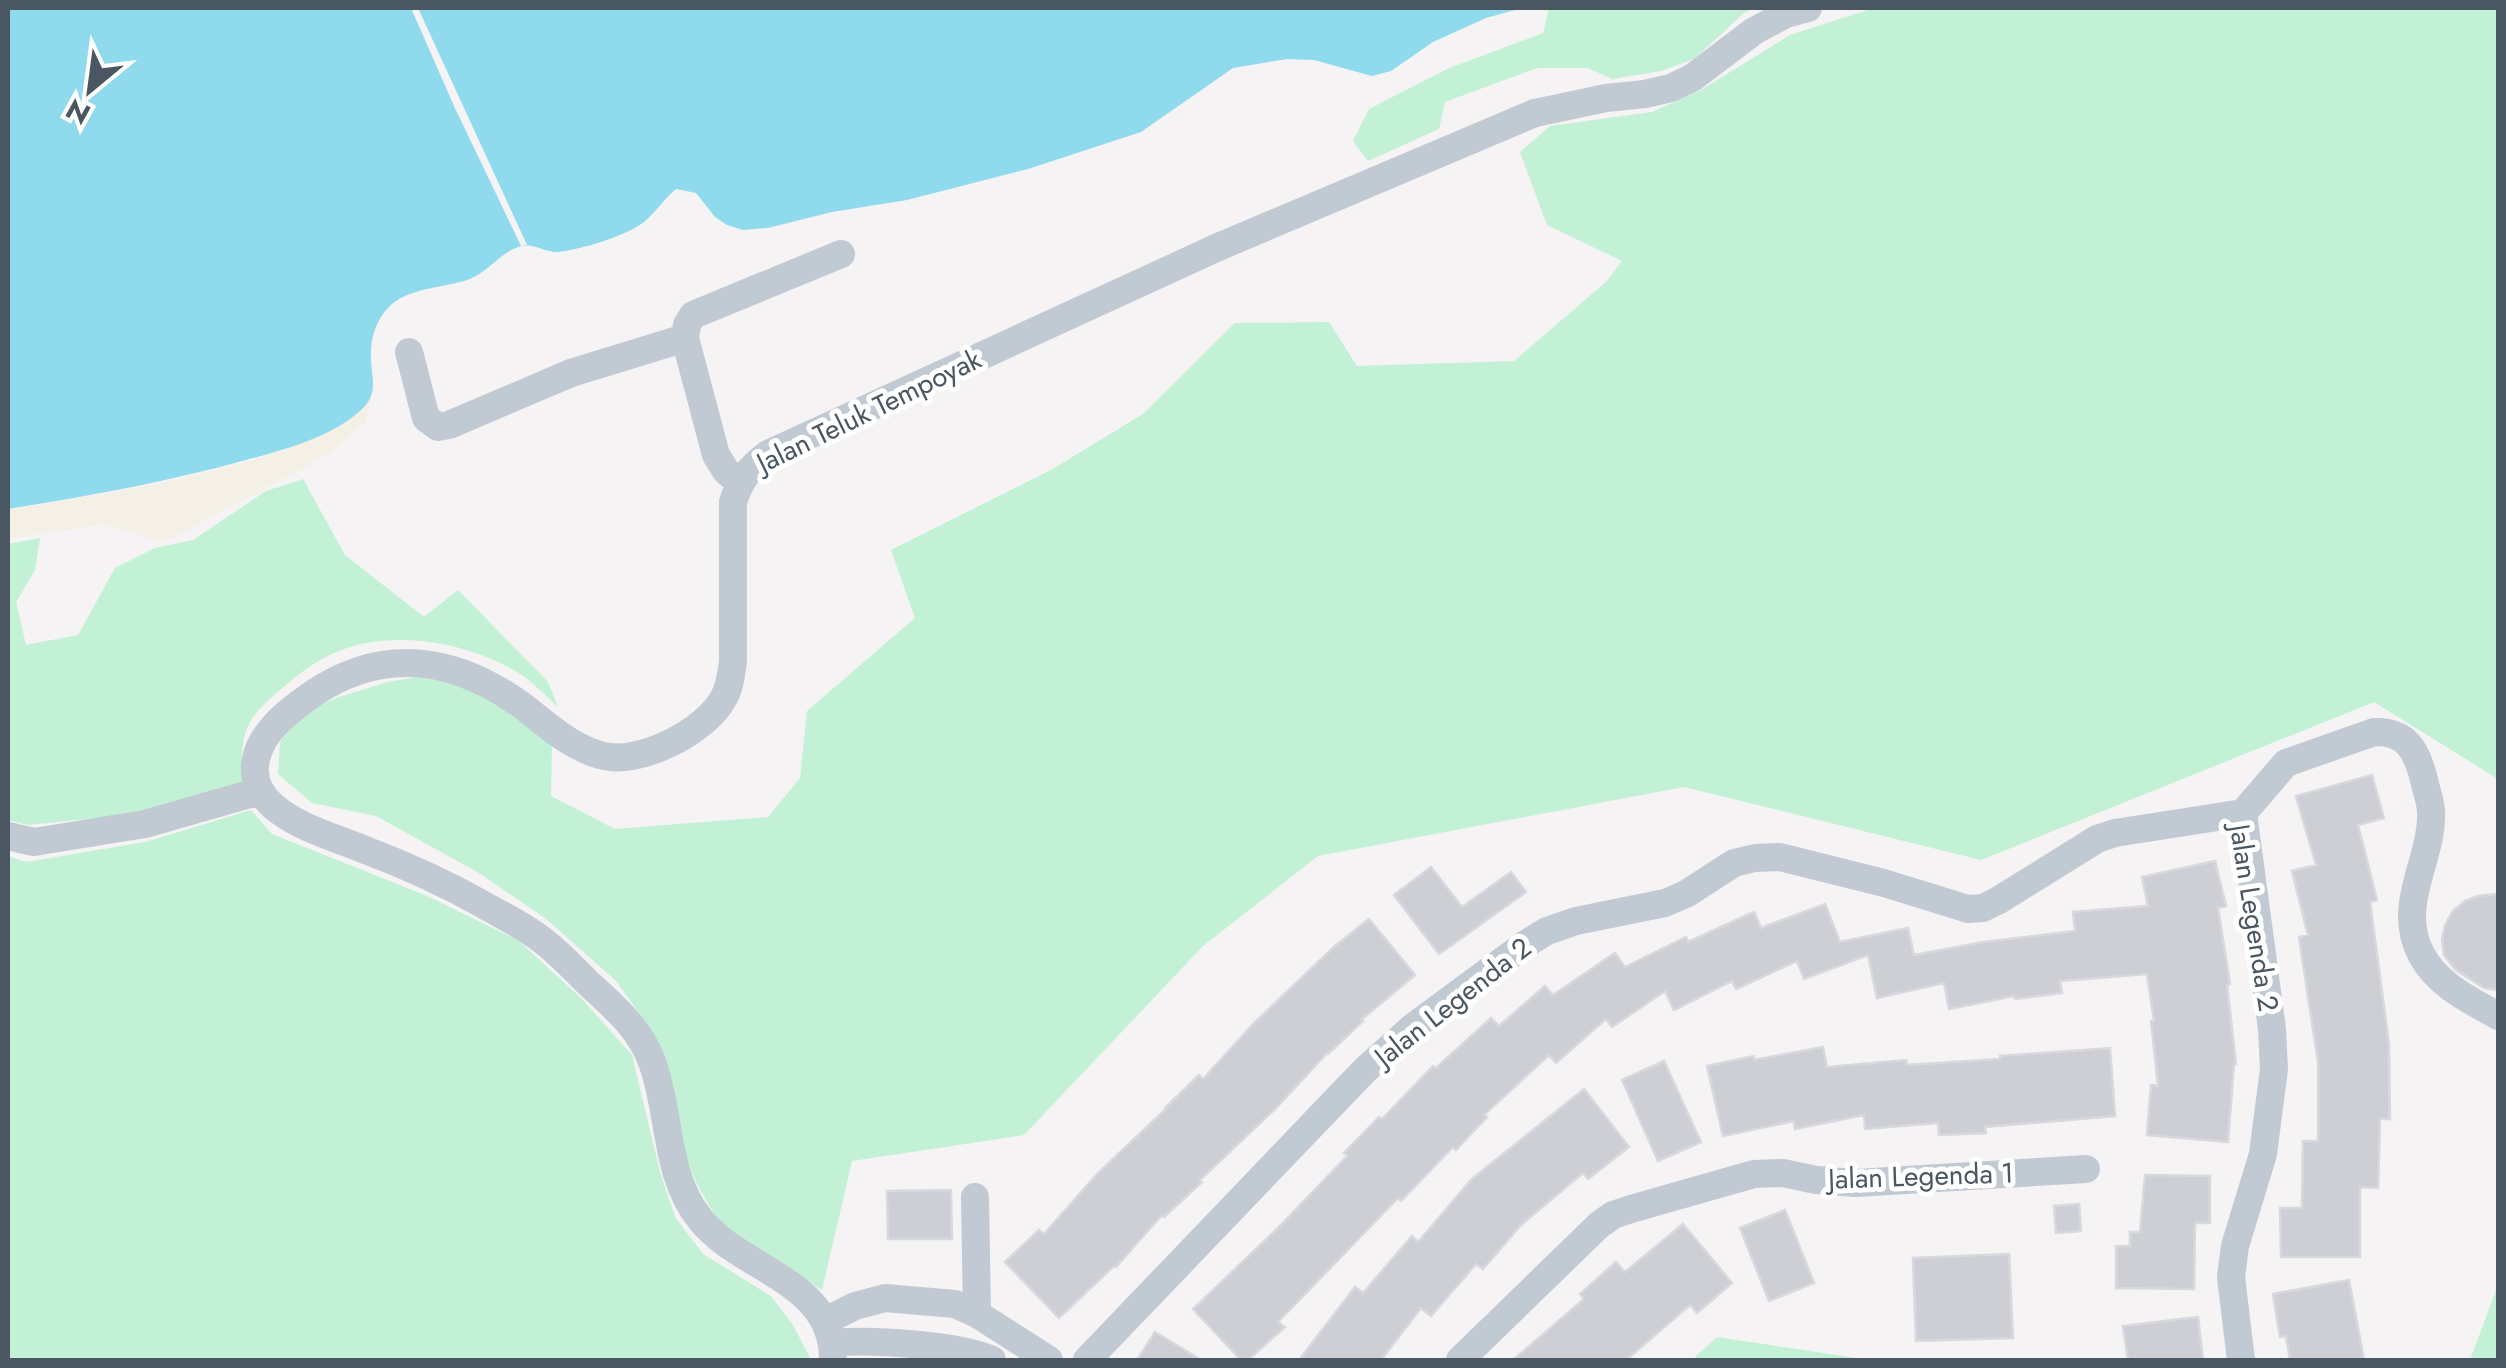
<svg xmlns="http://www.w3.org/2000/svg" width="2506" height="1368" font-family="Jost,sans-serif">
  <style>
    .green { fill: #c3f1d5 }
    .sand { fill: #f5f0e5 }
    .water { fill: #90daee }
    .pier { fill: #f5f3f3 }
    .building { fill: #cdcfd5; stroke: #d7d9de; stroke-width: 2.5 }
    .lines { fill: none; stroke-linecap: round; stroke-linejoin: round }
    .minor { stroke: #c1cad2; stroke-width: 28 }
    .labels { text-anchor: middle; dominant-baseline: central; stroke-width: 10; stroke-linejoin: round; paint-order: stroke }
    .street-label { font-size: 28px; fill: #4a5661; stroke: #fff }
  </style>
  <rect width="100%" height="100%" fill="#f5f3f3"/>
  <path class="green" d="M 1549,8 L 1753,8 L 1744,13 L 1694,59 L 1661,71 L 1612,79 L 1588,68 L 1537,68 L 1445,102 L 1439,129 L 1368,161 L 1353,141 L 1369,109 L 1447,69 L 1543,33 Z
    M 1874,8 L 2498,8 L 2498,779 L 2374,702 L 1981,860 L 1684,787 L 1318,856 L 1203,946 L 1024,1135 L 852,1161 L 822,1290 L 721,1226 L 698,1186 L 682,1149 L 663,1058 L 646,1023 L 616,981 L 545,918 L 479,873 L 376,816 L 312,803 L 278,774 L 280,742 L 301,714 L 336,698 L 387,682 L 418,677 L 451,683 L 487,697 L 552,745 L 551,796 L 615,829 L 768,817 L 800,778 L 807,711 L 915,618 L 891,550 L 1051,470 L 1143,414 L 1235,323 L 1329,322 L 1357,366 L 1514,361 L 1607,281 L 1622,261 L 1547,225 L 1520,152 L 1550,126 L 1652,112 L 1701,90 L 1790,35 Z
    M 303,479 L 345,555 L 424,617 L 458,590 L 548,682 L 558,707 C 545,695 532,681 517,672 C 465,641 388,628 332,654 C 316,661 300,673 287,684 C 246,718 239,729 243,782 L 128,815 L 28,825 L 8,820 L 8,544 L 40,538 L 35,570 L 16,602 L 26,645 L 78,635 L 115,568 L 155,548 L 193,540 L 266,491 Z
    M 251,810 L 272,834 L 425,895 L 519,941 L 581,998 L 632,1055 L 660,1172 L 675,1217 L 703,1254 L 771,1296 L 793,1325 L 811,1360 L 8,1360 L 8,856 L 26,862 L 145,842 Z
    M 2498,1285 L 2498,1360 L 2470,1360 Z
    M 1717,1337 L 1870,1360 L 1692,1360 Z"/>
  <path class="sand" d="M 372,397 L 366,422 L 329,454 L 174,537 L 159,542 L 105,524 L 8,539 L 8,510 C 89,496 325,464 372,397 Z"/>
  <path class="water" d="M 8,8 L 1522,8 L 1486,18 L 1433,42 L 1391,71 L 1372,76 L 1314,60 L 1287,59 L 1233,68 L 1141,132 L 1028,169 L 907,200 L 832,212 L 768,228 L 743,230 L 727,225 L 715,217 L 696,193 L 676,189 C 664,199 656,212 644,222 C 626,236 582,249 559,252 C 545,253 535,243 522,246 C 500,251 487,275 464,281 C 443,287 418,288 399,299 C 379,311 370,335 371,358 C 371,377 379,392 363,408 C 335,436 284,450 246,460 C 166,482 89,496 8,509 Z"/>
  <path class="pier" d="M 411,8 L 418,8 L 527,245 L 521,246 L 454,106 Z"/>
  <path class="building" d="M 2372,775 L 2384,818 L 2358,825 L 2377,900 L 2370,902 L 2389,1044 L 2390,1119 L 2380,1119 L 2378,1188 L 2360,1187 L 2360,1257 L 2281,1257 L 2280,1208 L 2302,1208 L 2303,1141 L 2318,1141 L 2318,1062 L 2299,937 L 2308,935 L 2292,871 L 2316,865 L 2296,796 Z
    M 2215,861 L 2226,906 L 2218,908 L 2230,984 L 2227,985 L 2236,1064 L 2234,1064 L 2228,1142 L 2147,1135 L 2151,1085 L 2158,1086 L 2151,1021 L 2154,1021 L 2147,974 L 2060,981 L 2062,993 L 2015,999 L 2014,996 L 1949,1009 L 1944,983 L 1877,998 L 1868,955 L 1804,979 L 1797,961 L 1736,989 L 1732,981 L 1674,1010 L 1665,991 L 1612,1027 L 1606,1019 L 1556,1063 L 1549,1055 L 1484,1115 L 1487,1117 L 1456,1150 L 1453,1147 L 1401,1201 L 1398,1198 L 1278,1322 L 1285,1327 L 1248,1360 L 1241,1360 L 1193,1309 L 1278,1228 L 1347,1156 L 1344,1153 L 1379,1117 L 1382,1119 L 1433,1066 L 1436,1068 L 1491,1018 L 1499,1026 L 1545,986 L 1553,995 L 1615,953 L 1625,967 L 1686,937 L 1688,942 L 1754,912 L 1761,928 L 1825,904 L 1840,942 L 1908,928 L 1914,955 L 1984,942 L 2075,931 L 2073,912 L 2148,906 L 2142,877 Z
    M 1431,867 L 1462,907 L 1511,872 L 1526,892 L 1439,954 L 1394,895 Z
    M 2498,894 L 2498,990 L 2484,988 L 2456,970 L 2444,955 L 2442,939 L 2445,925 L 2453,911 L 2465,901 L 2478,896 Z
    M 1369,919 L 1415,975 L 1361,1020 L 1363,1021 L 1328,1054 L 1327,1053 L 1275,1109 L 1200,1180 L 1202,1182 L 1164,1217 L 1162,1215 L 1116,1267 L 1114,1266 L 1059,1318 L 1005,1262 L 1039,1230 L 1044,1234 L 1098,1173 L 1166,1109 L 1165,1108 L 1199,1075 L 1203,1079 L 1253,1024 L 1335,946 Z
    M 1823,1047 L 1827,1067 L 1906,1060 L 1907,1065 L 2000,1059 L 2000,1056 L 2110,1048 L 2115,1116 L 1985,1127 L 1986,1133 L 1939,1135 L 1938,1123 L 1865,1129 L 1864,1115 L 1795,1129 L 1794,1121 L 1723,1136 L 1707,1066 L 1754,1056 L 1754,1060 Z
    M 1664,1061 L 1701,1142 L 1658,1161 L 1622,1080 Z
    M 1584,1089 L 1629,1147 L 1588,1179 L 1583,1173 L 1521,1225 L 1483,1269 L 1476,1264 L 1431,1316 L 1421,1308 L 1381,1360 L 1299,1360 L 1355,1287 L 1363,1293 L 1412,1236 L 1418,1242 L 1472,1179 Z
    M 2145,1175 L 2210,1176 L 2210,1223 L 2195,1223 L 2194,1289 L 2116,1288 L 2116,1246 L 2130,1246 L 2130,1232 L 2140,1232 Z
    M 951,1190 L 952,1239 L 888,1239 L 887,1191 Z
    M 2079,1204 L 2081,1231 L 2056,1233 L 2054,1206 Z
    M 1785,1210 L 1814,1283 L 1769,1301 L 1740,1228 Z
    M 1683,1224 L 1732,1283 L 1697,1313 L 1690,1305 L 1626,1360 L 1513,1360 L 1584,1299 L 1580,1294 L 1616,1262 L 1625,1272 Z
    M 2009,1254 L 2013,1338 L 1916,1341 L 1913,1258 Z
    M 2349,1280 L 2364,1360 L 2290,1360 L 2286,1336 L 2280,1337 L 2273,1294 Z
    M 2198,1317 L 2203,1360 L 2128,1360 L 2123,1326 Z
    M 1155,1332 L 1201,1360 L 1137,1360 Z"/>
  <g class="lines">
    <path class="minor" d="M 409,352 L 426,418 L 438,427 L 449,425 L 571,373 L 685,338
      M 739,482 L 726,471 L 716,455 L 685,338 L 687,325 L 693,315 L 841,254
      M 2243,813 L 2286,763 L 2374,732 C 2407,731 2417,751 2424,780 C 2426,789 2430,800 2431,810 C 2434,858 2395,904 2421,954 C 2437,985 2470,1000 2498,1016
      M 8,836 L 34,842 L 145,824 L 260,791
      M 975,1197 L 977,1314
      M 825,1321 L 855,1306 L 885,1298 L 955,1304 L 977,1314 L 1049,1360
      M 833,1343 C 870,1339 960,1345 992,1360
      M 833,1360 C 834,1280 741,1271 700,1219 C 664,1174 671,1113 652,1062 C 640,1028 612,1005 586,981 C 572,967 558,952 542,940 C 524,926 503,916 484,905 C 445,883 410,867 368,851 C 337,838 298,828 273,806 C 259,794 252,777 256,759 C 262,730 291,709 314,693 C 386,645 457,658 524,707 C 547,725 571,747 600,755 C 637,767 705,732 723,699 C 730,688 731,674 733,662 L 733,502 C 740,480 749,468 768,454 L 1216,248 L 1535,113 L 1606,98 L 1645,94 L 1671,88 L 1692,78 L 1754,31 L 1786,14 L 1808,8
      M 1087,1360 L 1365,1070 L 1413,1027 L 1524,945 L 1547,931 L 1576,921 L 1665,903 L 1686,894 L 1734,863 L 1755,858 L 1780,857 L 1884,883 L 1968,909 L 1983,908 L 1999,900 L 2097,839 L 2115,833 L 2243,813
      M 1460,1360 L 1599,1225 L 1613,1215 L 1631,1209 L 1754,1174 L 1783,1173 L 1816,1180 L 1856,1183 L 2086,1169
      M 2241,1360 L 2231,1277 L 2235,1246 L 2263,1154 L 2274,1069 L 2272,1029 L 2243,813"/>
  </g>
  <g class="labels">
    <g class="street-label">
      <text transform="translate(869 411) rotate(-26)">Jalan Teluk Tempoyak</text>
      <text transform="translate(2254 918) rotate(81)">Jalan Legenda 2</text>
      <text transform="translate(1453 1002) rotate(-38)">Jalan Legenda 2</text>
      <text transform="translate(1921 1176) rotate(-2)">Jalan Legenda 1</text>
    </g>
  </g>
  <rect width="2506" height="1368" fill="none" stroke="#4a5661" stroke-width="20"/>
  <g transform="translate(90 90) rotate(209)" stroke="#ffffff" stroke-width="8" paint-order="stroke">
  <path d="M0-8L18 38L0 25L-18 38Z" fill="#4a5661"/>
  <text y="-15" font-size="28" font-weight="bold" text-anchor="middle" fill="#4a5661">N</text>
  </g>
</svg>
